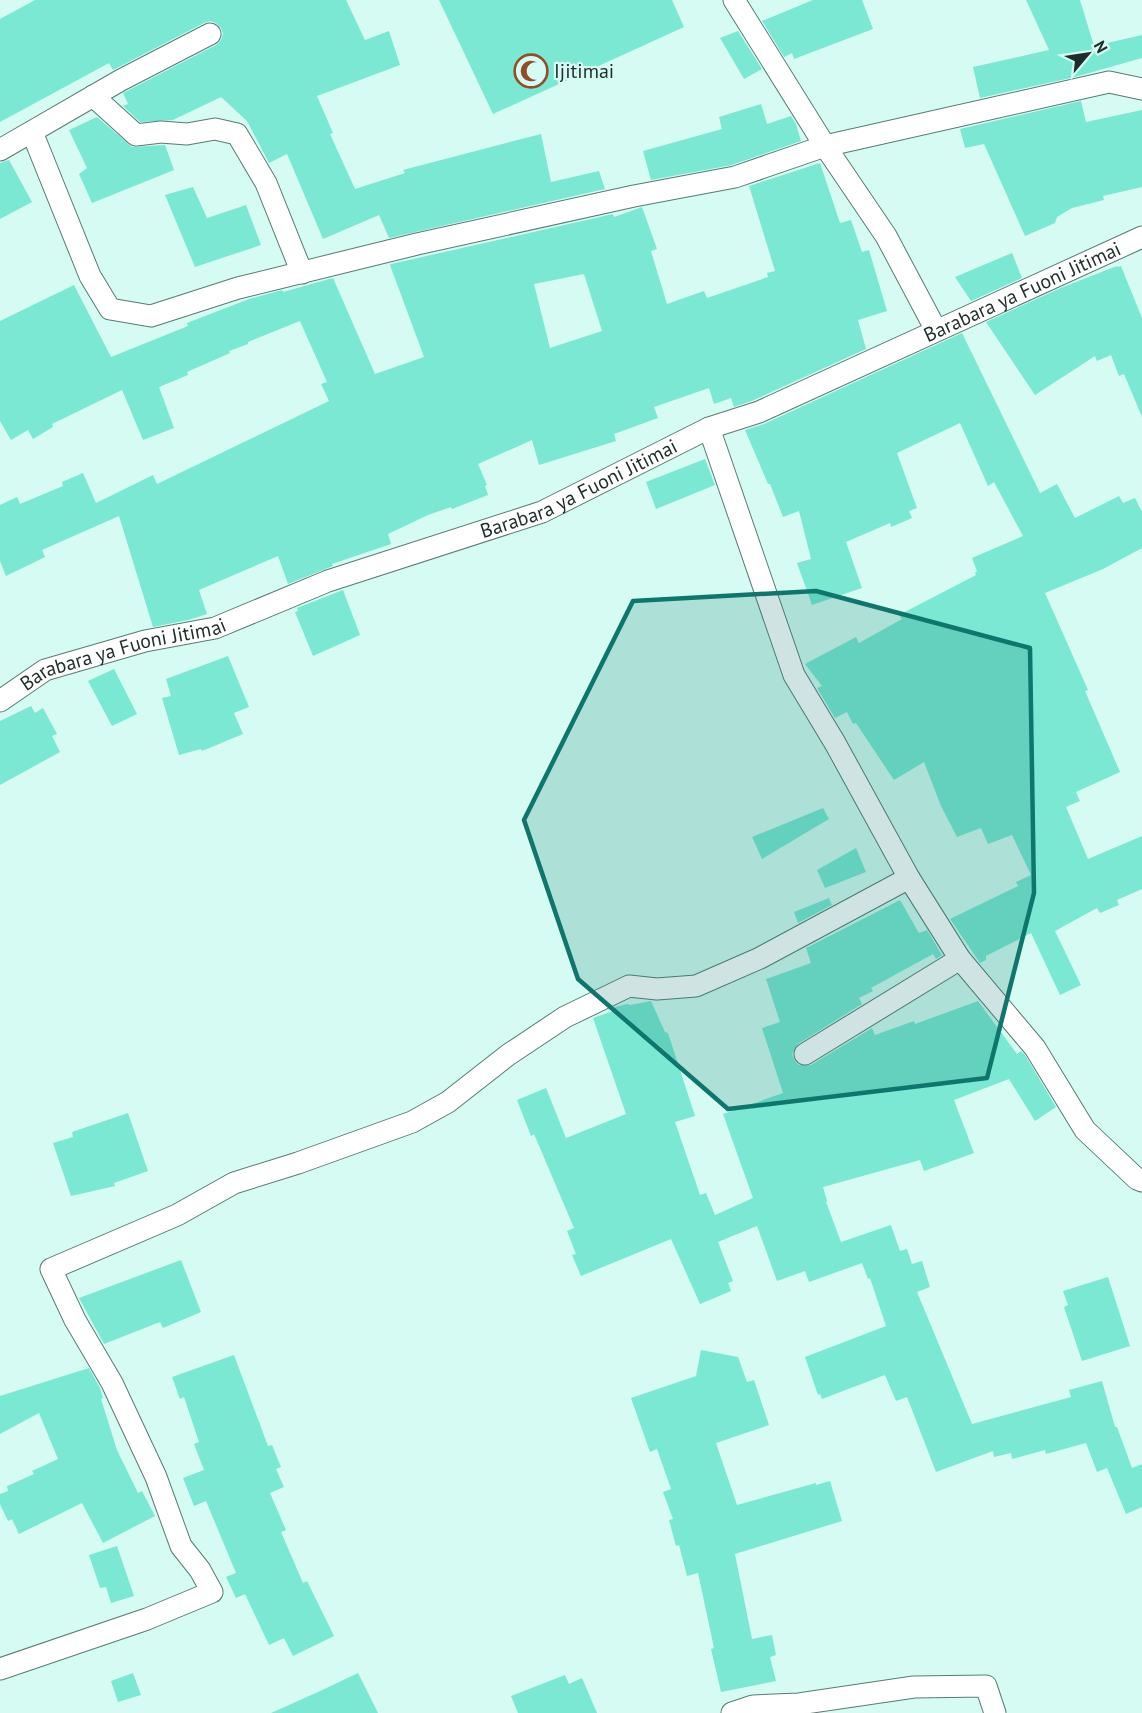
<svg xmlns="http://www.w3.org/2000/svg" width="1142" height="1713" font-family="'PT Sans',sans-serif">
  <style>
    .building { fill: #7ae8d2; fill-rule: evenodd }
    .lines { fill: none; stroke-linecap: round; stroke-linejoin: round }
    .street-casing { stroke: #587b73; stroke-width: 23 }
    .street { stroke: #fff; stroke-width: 21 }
    .marked { fill: #0f766e; fill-opacity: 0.2; stroke: #0f766e; stroke-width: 4.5; stroke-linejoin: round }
    .labels { text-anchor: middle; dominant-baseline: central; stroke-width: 4.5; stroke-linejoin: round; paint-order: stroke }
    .poi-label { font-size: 20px; fill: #1f2d2a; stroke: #d5fbf2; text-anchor: start }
    .street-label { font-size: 20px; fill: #1f2d2a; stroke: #d5fbf2 }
  </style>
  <rect width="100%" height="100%" fill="#d5fbf2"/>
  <path class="building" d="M 35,0 L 346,0 L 365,40 L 389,31 L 400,65 L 317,96 L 333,133 L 330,134 L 355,189 L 405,173 L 403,170 L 541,134 L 551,182 L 599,171 L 605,189 L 389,238 L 379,215 L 323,239 L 287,154 L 269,163 L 247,121 L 221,97 L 173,120 L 140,122 L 123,106 L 128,104 L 123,93 L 216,45 L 221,40 L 223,34 L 221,28 L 216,23 L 210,21 L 204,23 L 113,70 L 109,63 L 0,122 L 0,19 Z
    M 439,0 L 672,0 L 684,27 L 493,114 Z
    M 813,0 L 862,0 L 873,29 L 794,59 L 792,53 L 784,57 L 762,21 Z
    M 1026,0 L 1080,0 L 1094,46 L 1142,35 L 1142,58 L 1075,77 L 980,98 L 973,67 L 1049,50 Z
    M 738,31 L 762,69 L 744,79 L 720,38 Z
    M 1081,101 L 1086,122 L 1142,110 L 1142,187 L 1103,196 L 1104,200 L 1072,208 L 1057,217 L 1055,223 L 1025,236 L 984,144 L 965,148 L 960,129 Z
    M 761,104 L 767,124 L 791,116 L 796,124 L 801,141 L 732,165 L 651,180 L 643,151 L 722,129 L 719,117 Z
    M 97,117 L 132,147 L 165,145 L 174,170 L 92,203 L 79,174 L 87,168 L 69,130 Z
    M 9,160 L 32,202 L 0,219 L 0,163 Z
    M 820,163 L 840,223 L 851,220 L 862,252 L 869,250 L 887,311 L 858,320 L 866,349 L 754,400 L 734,407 L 731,398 L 714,404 L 709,388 L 654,407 L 658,418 L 614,434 L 616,441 L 539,465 L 532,440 L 478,464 L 487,485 L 485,486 L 488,495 L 452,509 L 451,507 L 428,515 L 388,534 L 391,544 L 332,564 L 333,566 L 288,584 L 278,556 L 199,590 L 207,614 L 188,620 L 153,627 L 119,516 L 42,550 L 45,557 L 6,576 L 0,561 L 0,505 L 17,497 L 20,504 L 63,486 L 62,482 L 83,473 L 96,503 L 153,475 L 157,484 L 329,401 L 321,384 L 327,382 L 300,321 L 248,342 L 248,344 L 229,351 L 230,353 L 187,372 L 188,375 L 159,387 L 174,428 L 143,440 L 122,390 L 52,424 L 53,427 L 33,439 L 28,430 L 11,440 L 0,421 L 0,321 L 74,285 L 111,357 L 188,326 L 187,323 L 249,299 L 282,290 L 283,292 L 333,278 L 375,374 L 424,357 L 390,265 L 391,264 L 613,214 L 614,217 L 642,207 L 657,249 L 651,251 L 667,304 L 704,291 L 707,298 L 768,277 L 767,273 L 775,271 L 749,186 ZM 584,274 L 602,331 L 550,348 L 534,284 Z
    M 193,187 L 207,218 L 246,205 L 261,245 L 195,267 L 165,195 Z
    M 1012,253 L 1022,278 L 971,301 L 955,277 Z
    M 1117,266 L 1118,267 L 1121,266 L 1142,318 L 1142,417 L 1124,374 L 1119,376 L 1111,355 L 1097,361 L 1095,356 L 1035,395 L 986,322 L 1063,287 Z
    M 962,333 L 1040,493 L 1057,484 L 1075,518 L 1119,496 L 1123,503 L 1135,498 L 1142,512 L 1142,548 L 1103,569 L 1045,593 L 1088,690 L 1085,691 L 1120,772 L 1076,792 L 1080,801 L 1066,807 L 1088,859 L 1142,836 L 1142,889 L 1117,900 L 1119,905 L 1100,913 L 1097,908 L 1055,931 L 1081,985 L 1060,995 L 1031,933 L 986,956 L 986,960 L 980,963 L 950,919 L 1018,886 L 1016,882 L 1031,875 L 1012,835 L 988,844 L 981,828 L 957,837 L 941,806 L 924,762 L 894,780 L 856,723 L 853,724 L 847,712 L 835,718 L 817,688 L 822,686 L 805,664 L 856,637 L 859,643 L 902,619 L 899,615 L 976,575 L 975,573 L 977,571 L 972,558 L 1023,536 L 994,482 L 988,486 L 960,423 L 897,453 L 917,508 L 909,511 L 912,518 L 891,527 L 890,523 L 846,542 L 862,588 L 812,605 L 797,563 L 811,559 L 799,511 L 783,517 L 770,484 L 768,484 L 745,430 L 764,424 Z
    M 705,459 L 715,485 L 656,509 L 646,482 Z
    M 343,590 L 360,635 L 313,656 L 295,612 L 298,611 L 297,608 Z
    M 228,656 L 249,707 L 234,713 L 243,734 L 202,751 L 201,749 L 179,755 L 162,698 L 171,696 L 166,679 Z
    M 114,669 L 137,714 L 112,726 L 88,681 Z
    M 31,706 L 35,713 L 43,708 L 57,734 L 52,736 L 60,752 L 0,785 L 0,721 Z
    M 823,808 L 829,819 L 762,859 L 752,837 Z
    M 856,848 L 866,872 L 825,888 L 817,870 Z
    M 829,898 L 832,905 L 798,923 L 794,912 Z
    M 900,900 L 919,933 L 927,930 L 942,955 L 936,959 L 933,954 L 871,988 L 873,991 L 859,998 L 862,1004 L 798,1044 L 792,1054 L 795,1061 L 799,1065 L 811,1065 L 872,1028 L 875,1035 L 914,1021 L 915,1024 L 978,1001 L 1017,1054 L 1021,1051 L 1025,1055 L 1056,1107 L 1035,1121 L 1009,1079 L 954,1100 L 974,1153 L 924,1171 L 920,1160 L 823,1187 L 827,1201 L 826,1202 L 841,1242 L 891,1225 L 900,1251 L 907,1249 L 912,1264 L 922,1261 L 930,1287 L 917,1292 L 972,1424 L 1071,1397 L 1069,1390 L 1102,1381 L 1115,1427 L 1117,1427 L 1132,1468 L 1142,1464 L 1142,1507 L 1126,1514 L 1107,1468 L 1097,1472 L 1086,1443 L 1046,1454 L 1045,1450 L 1012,1459 L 1011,1453 L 994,1457 L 993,1451 L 936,1472 L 907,1397 L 896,1401 L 885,1375 L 822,1399 L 820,1394 L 818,1395 L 805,1357 L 886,1326 L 870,1278 L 868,1279 L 862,1263 L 809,1282 L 805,1271 L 777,1281 L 757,1226 L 718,1242 L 733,1281 L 728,1283 L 731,1291 L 700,1304 L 671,1239 L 581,1276 L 572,1255 L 576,1254 L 567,1231 L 574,1228 L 534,1134 L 531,1136 L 517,1100 L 546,1088 L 566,1138 L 626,1114 L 593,1018 L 613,1011 L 615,1007 L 627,1004 L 630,1005 L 651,1001 L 665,1032 L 668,1033 L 695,1116 L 675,1122 L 700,1195 L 706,1193 L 715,1215 L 753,1198 L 723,1114 L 783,1093 L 762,1028 L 780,1022 L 766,979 L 811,963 L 806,948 Z
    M 128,1113 L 148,1171 L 114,1183 L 115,1186 L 71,1196 L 53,1143 L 73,1137 L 72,1132 Z
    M 181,1260 L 201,1312 L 163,1328 L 160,1322 L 104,1344 L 79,1298 Z
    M 1108,1277 L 1130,1346 L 1082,1361 L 1064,1307 L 1068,1305 L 1063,1291 Z
    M 701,1350 L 738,1357 L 747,1382 L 754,1380 L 769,1425 L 716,1443 L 737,1505 L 816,1483 L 816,1485 L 830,1481 L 842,1521 L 735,1554 L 752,1639 L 772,1635 L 776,1655 L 770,1657 L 776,1681 L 721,1692 L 711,1649 L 714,1648 L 698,1573 L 687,1576 L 679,1545 L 676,1546 L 669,1520 L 673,1519 L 663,1492 L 671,1489 L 657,1449 L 650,1452 L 631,1398 L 696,1376 Z
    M 234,1355 L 268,1446 L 272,1445 L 281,1467 L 276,1469 L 284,1487 L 270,1493 L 286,1530 L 281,1532 L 303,1583 L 307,1581 L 334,1636 L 293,1656 L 284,1638 L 269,1645 L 245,1594 L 236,1598 L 226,1577 L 236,1573 L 206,1501 L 194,1506 L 183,1478 L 204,1470 L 194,1444 L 199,1442 L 184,1397 L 180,1399 L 172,1377 Z
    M 89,1368 L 100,1388 L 103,1398 L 101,1399 L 117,1450 L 138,1493 L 142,1491 L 155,1516 L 103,1543 L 82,1503 L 19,1534 L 12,1519 L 8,1521 L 0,1504 L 0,1494 L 8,1491 L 7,1486 L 34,1474 L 32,1471 L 58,1459 L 39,1413 L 0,1434 L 0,1396 Z
    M 117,1546 L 134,1596 L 111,1603 L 106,1587 L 100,1588 L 89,1555 Z
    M 133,1673 L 141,1695 L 118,1702 L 111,1681 Z
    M 358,1673 L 378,1713 L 271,1713 L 318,1692 Z
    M 565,1675 L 569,1684 L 582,1678 L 597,1713 L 518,1713 L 511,1696 Z"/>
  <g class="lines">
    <g class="street-casing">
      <g id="street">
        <path d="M 734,0 L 825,146 L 886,236 L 936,330"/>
        <path d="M 93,96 L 136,135 L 161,132 L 187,134 L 215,129 L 237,134 L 266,183 L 302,273"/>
        <path d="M 32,132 L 90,276 L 110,309 L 151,316 L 238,288 L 417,244 L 634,196 L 735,177 L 825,146 L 1109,82 L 1142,89"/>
        <path d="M 0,150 L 121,80 L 210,34"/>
        <path d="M 709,428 L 794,675 L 835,743 L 909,878 L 960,959 L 1035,1048 L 1085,1130 L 1137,1179 L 1142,1181"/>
        <path id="s1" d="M 0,701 L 45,670 L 145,641 L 215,628 L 328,581 L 542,512 L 709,428 L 759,412 L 1142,237"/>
        <path d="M 805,1054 L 960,959"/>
        <path d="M 0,1669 L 147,1619 L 212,1592 L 200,1570 L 181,1546 L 156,1477 L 112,1383 L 75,1320 L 51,1269 L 177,1215 L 234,1183 L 298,1163 L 412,1122 L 448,1102 L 508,1055 L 565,1017 L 629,986 L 657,989 L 696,986 L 760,958 L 909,878"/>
        <path d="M 732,1713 L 753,1706 L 799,1704 L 914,1687 L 986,1686 L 995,1713"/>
      </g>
    </g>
    <use href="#street" class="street"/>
  </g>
  <path class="marked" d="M 816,591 L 1030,648 L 1034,893 L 987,1078 L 728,1109 L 578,979 L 524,820 L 633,601 Z"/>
  <defs>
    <g id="mosque-ring" transform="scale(1.725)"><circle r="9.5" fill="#d5fbf2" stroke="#934d26" stroke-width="1.5"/><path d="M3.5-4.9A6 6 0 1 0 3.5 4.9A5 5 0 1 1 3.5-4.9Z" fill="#934d26"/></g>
  </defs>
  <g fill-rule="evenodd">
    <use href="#mosque-ring" x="531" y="71"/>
  </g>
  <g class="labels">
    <g class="poi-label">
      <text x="554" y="71">Ijitimai</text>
    </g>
    <g class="street-label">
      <text stroke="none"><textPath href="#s1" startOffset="1106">Barabara ya Fuoni Jitimai</textPath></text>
      <text stroke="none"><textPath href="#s1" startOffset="620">Barabara ya Fuoni Jitimai</textPath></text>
      <text stroke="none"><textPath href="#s1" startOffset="134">Barabara ya Fuoni Jitimai</textPath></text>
    </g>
  </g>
  <g transform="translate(1088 54) rotate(61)" stroke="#d5fbf2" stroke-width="4.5" paint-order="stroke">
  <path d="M0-4.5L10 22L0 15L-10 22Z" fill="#1f2d2a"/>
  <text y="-9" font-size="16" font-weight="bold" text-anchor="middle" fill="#1f2d2a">N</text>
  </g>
</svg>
